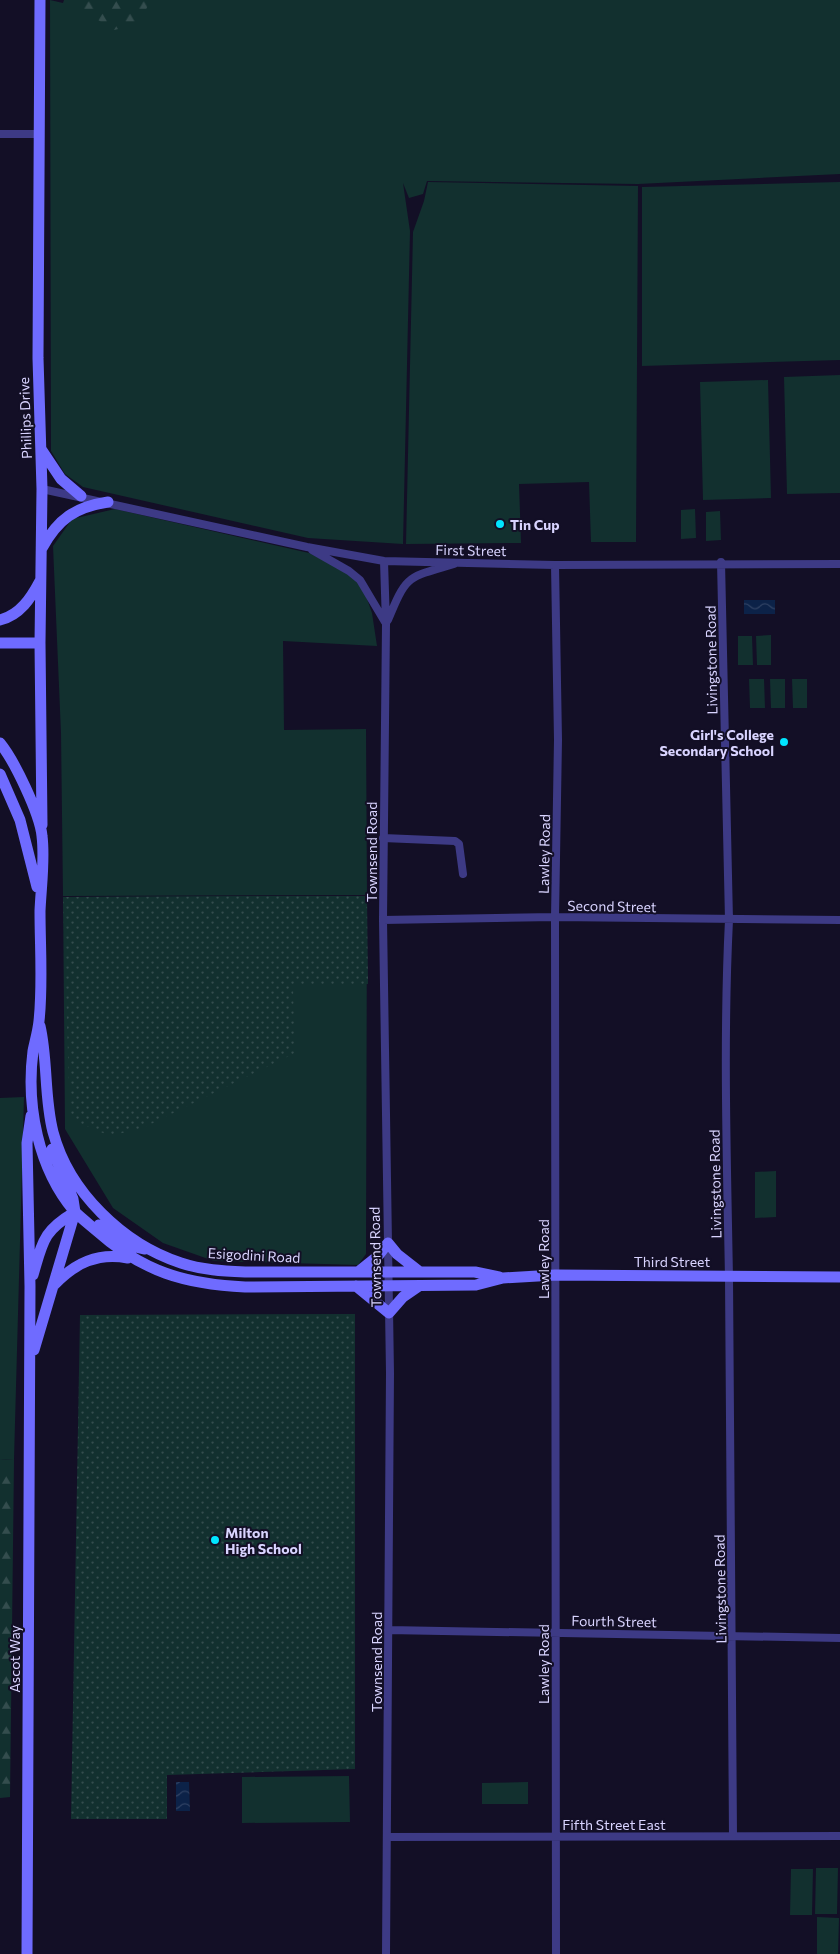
<svg xmlns="http://www.w3.org/2000/svg" width="840" height="1954" font-family="Commissioner,sans-serif">
  <style>
    .green { fill: #12302f }
    .forest { fill: url(#forest-firs) }
    .park { fill: url(#park-dots) }
    .water { fill: url(#water-waves) }
    .lines { fill: none; stroke-linecap: round; stroke-linejoin: round }
    .minor { stroke: #3d3a85; stroke-width: 8 }
    .secondary { stroke: #6f6bff; stroke-width: 11 }
    .poi-dot { fill: #00e5ff; stroke: #130f26; stroke-width: 2 }
    .labels { text-anchor: middle; dominant-baseline: central; stroke-width: 4; stroke-linejoin: round; paint-order: stroke }
    .street-label { font-size: 14px; fill: #d9d4ff; stroke: #130f26 }
    .poi-label { font-size: 14px; font-weight: bold; fill: #d9d4ff; stroke: #130f26; text-anchor: start }
  </style>
  <defs>
    <pattern id="forest-firs" width="22" height="20" patternUnits="userSpaceOnUse" patternTransform="scale(1.25)"><rect width="22" height="20" fill="#12302f"/><path d="M5 1l3.5 6h-7zM16 11l3.5 6h-7z" fill="#344d4e"/></pattern>
    <pattern id="park-dots" width="8" height="8" patternUnits="userSpaceOnUse" patternTransform="scale(1.25)"><rect width="8" height="8" fill="#12302f"/><path d="M2 2h.1M6 6h.1" fill="none" stroke="#344d4e" stroke-width="1.8" stroke-linecap="round"/></pattern>
    <pattern id="water-waves" width="16" height="10" patternUnits="userSpaceOnUse" patternTransform="scale(1.25)"><rect width="16" height="10" fill="#0c2248"/><path d="M0 5q4-4 8 0t8 0" fill="none" stroke="#2f4163"/></pattern>
  </defs>
  <rect width="100%" height="100%" fill="#130f26"/>
  <path class="green" d="M 50,0 L 63,3 L 64,0 L 840,0 L 840,174 L 638,184 L 427,181 L 423,194 L 409,198 L 403,183 L 410,231 L 403,544 L 308,538 L 83,487 L 65,474 L 51,451 Z
    M 428,182 L 638,186 L 636,542 L 591,542 L 589,482 L 519,484 L 521,543 L 406,544 L 413,232 L 424,201 Z
    M 840,182 L 840,360 L 642,366 L 642,187 Z
    M 840,375 L 840,493 L 787,494 L 784,377 Z
    M 768,380 L 771,498 L 703,500 L 700,382 Z
    M 115,509 L 309,553 L 340,568 L 358,581 L 366,596 L 372,613 L 377,646 L 283,641 L 284,730 L 366,729 L 367,895 L 63,896 L 61,733 L 53,546 L 72,519 Z
    M 695,509 L 696,538 L 681,539 L 681,510 Z
    M 720,511 L 721,540 L 706,541 L 706,512 Z
    M 771,635 L 771,665 L 757,665 L 756,636 Z
    M 738,636 L 752,636 L 753,665 L 738,665 Z
    M 749,679 L 764,679 L 765,708 L 750,708 Z
    M 770,679 L 785,679 L 785,708 L 771,708 Z
    M 792,679 L 807,679 L 807,708 L 793,708 Z
    M 367,896 L 366,1254 L 358,1265 L 214,1261 L 163,1243 L 113,1208 L 65,1129 L 63,897 Z
    M 24,1097 L 14,1459 L 0,1460 L 0,1098 Z
    M 776,1171 L 776,1217 L 755,1218 L 755,1172 Z
    M 349,1776 L 350,1822 L 242,1823 L 242,1777 Z
    M 528,1782 L 528,1804 L 482,1804 L 482,1783 Z
    M 816,1868 L 838,1868 L 837,1914 L 815,1914 Z
    M 791,1869 L 813,1869 L 812,1915 L 790,1915 Z
    M 817,1917 L 839,1918 L 838,1954 L 817,1954 Z"/>
  <path class="forest" d="M 66,0 L 150,0 L 140,24 L 114,30 Z
    M 14,1459 L 10,1797 L 0,1798 L 0,1460 Z"/>
  <path class="park" d="M 367,896 L 368,984 L 293,985 L 295,1053 L 143,1128 L 110,1136 L 70,1119 L 63,897 Z
    M 355,1314 L 355,1769 L 167,1775 L 167,1819 L 71,1819 L 80,1315 Z"/>
  <path class="water" d="M 744,600 L 775,600 L 775,614 L 744,614 Z
    M 176,1782 L 189,1782 L 190,1811 L 176,1811 Z"/>
  <g class="lines">
    <path class="minor" d="M 0,134 L 38,134
      M 42,489 L 307,547 L 384,561 L 555,565 L 840,564
      M 312,550 L 349,571 L 360,580 L 385,622
      M 384,561 L 386,624 L 383,920 L 390,1373 L 386,1954
      M 721,562 L 729,920 C 723,1040 727,1160 729,1279 C 731,1465 733,1651 733,1836
      M 555,565 L 558,740 L 555,917 L 556,1954
      M 388,620 C 407,574 407,578 454,564
      M 383,838 L 455,841 L 459,844 L 463,874
      M 383,920 L 555,917 L 840,920
      M 388,1630 L 840,1638
      M 387,1837 L 840,1836"/>
    <path class="secondary" d="M 40,0 L 38,358 L 42,489 L 40,643 L 42,825
      M 41,449 L 61,479 L 81,496
      M 42,548 C 58,519 75,507 108,502
      M 0,620 C 20,615 31,598 40,581
      M 0,643 L 40,643
      M 0,743 C 14,760 40,814 42,836 C 45,860 41,887 40,911 C 40,947 43,985 39,1021 C 38,1031 35,1041 33,1051 C 26,1106 38,1168 74,1211 C 81,1218 90,1225 97,1231 C 143,1272 185,1284 245,1287 L 476,1285 L 503,1278 L 555,1275 L 840,1277
      M 0,774 L 20,820 L 37,887
      M 40,1026 C 48,1061 44,1097 53,1132 C 69,1192 123,1244 181,1263 C 202,1270 223,1271 245,1272 L 475,1272 L 499,1277
      M 99,1225 L 131,1246 L 144,1249
      M 358,1272 L 378,1256 L 388,1243 L 397,1254 L 420,1272
      M 33,1275 C 43,1241 43,1231 75,1212
      M 54,1285 C 75,1263 98,1252 128,1258
      M 356,1286 L 389,1313 L 403,1297 L 419,1286
      M 34,1350 L 75,1212 L 73,1199 L 52,1149
      M 27,1954 L 30,1286 L 27,1143 L 31,1116"/>
  </g>
  <g class="poi-dot">
    <circle cx="500" cy="524" r="5"/>
    <circle cx="784" cy="742" r="5"/>
    <circle cx="215" cy="1540" r="5"/>
  </g>
  <g class="labels">
    <g class="street-label">
      <text transform="translate(25 418) rotate(-92)">Phillips Drive</text>
      <text transform="translate(471 550) rotate(1)">First Street</text>
      <text transform="translate(711 660) rotate(-91)">Livingstone Road</text>
      <text transform="translate(371 852) rotate(-90)">Townsend Road</text>
      <text transform="translate(544 854) rotate(-89)">Lawley Road</text>
      <text transform="translate(612 906) rotate(1)">Second Street</text>
      <text transform="translate(715 1184) rotate(-91)">Livingstone Road</text>
      <text transform="translate(254 1255) rotate(3)">Esigodini Road</text>
      <text transform="translate(375 1257) rotate(-91)">Townsend Road</text>
      <text transform="translate(543 1259) rotate(-90)">Lawley Road</text>
      <text x="672" y="1261">Third Street</text>
      <text transform="translate(720 1589) rotate(-91)">Livingstone Road</text>
      <text transform="translate(614 1621) rotate(1)">Fourth Street</text>
      <text transform="translate(14 1659) rotate(-90)">Ascot Way</text>
      <text transform="translate(376 1662) rotate(-90)">Townsend Road</text>
      <text transform="translate(543 1664) rotate(-90)">Lawley Road</text>
      <text x="614" y="1824">Fifth Street East</text>
    </g>
    <g class="poi-label">
      <text x="510" y="524">Tin Cup</text>
      <text x="774" y="734" text-anchor="end">Girl's College<tspan x="774" dy="16">Secondary School</tspan></text>
      <text x="225" y="1532">Milton<tspan x="225" dy="16">High School</tspan></text>
    </g>
  </g>
</svg>
